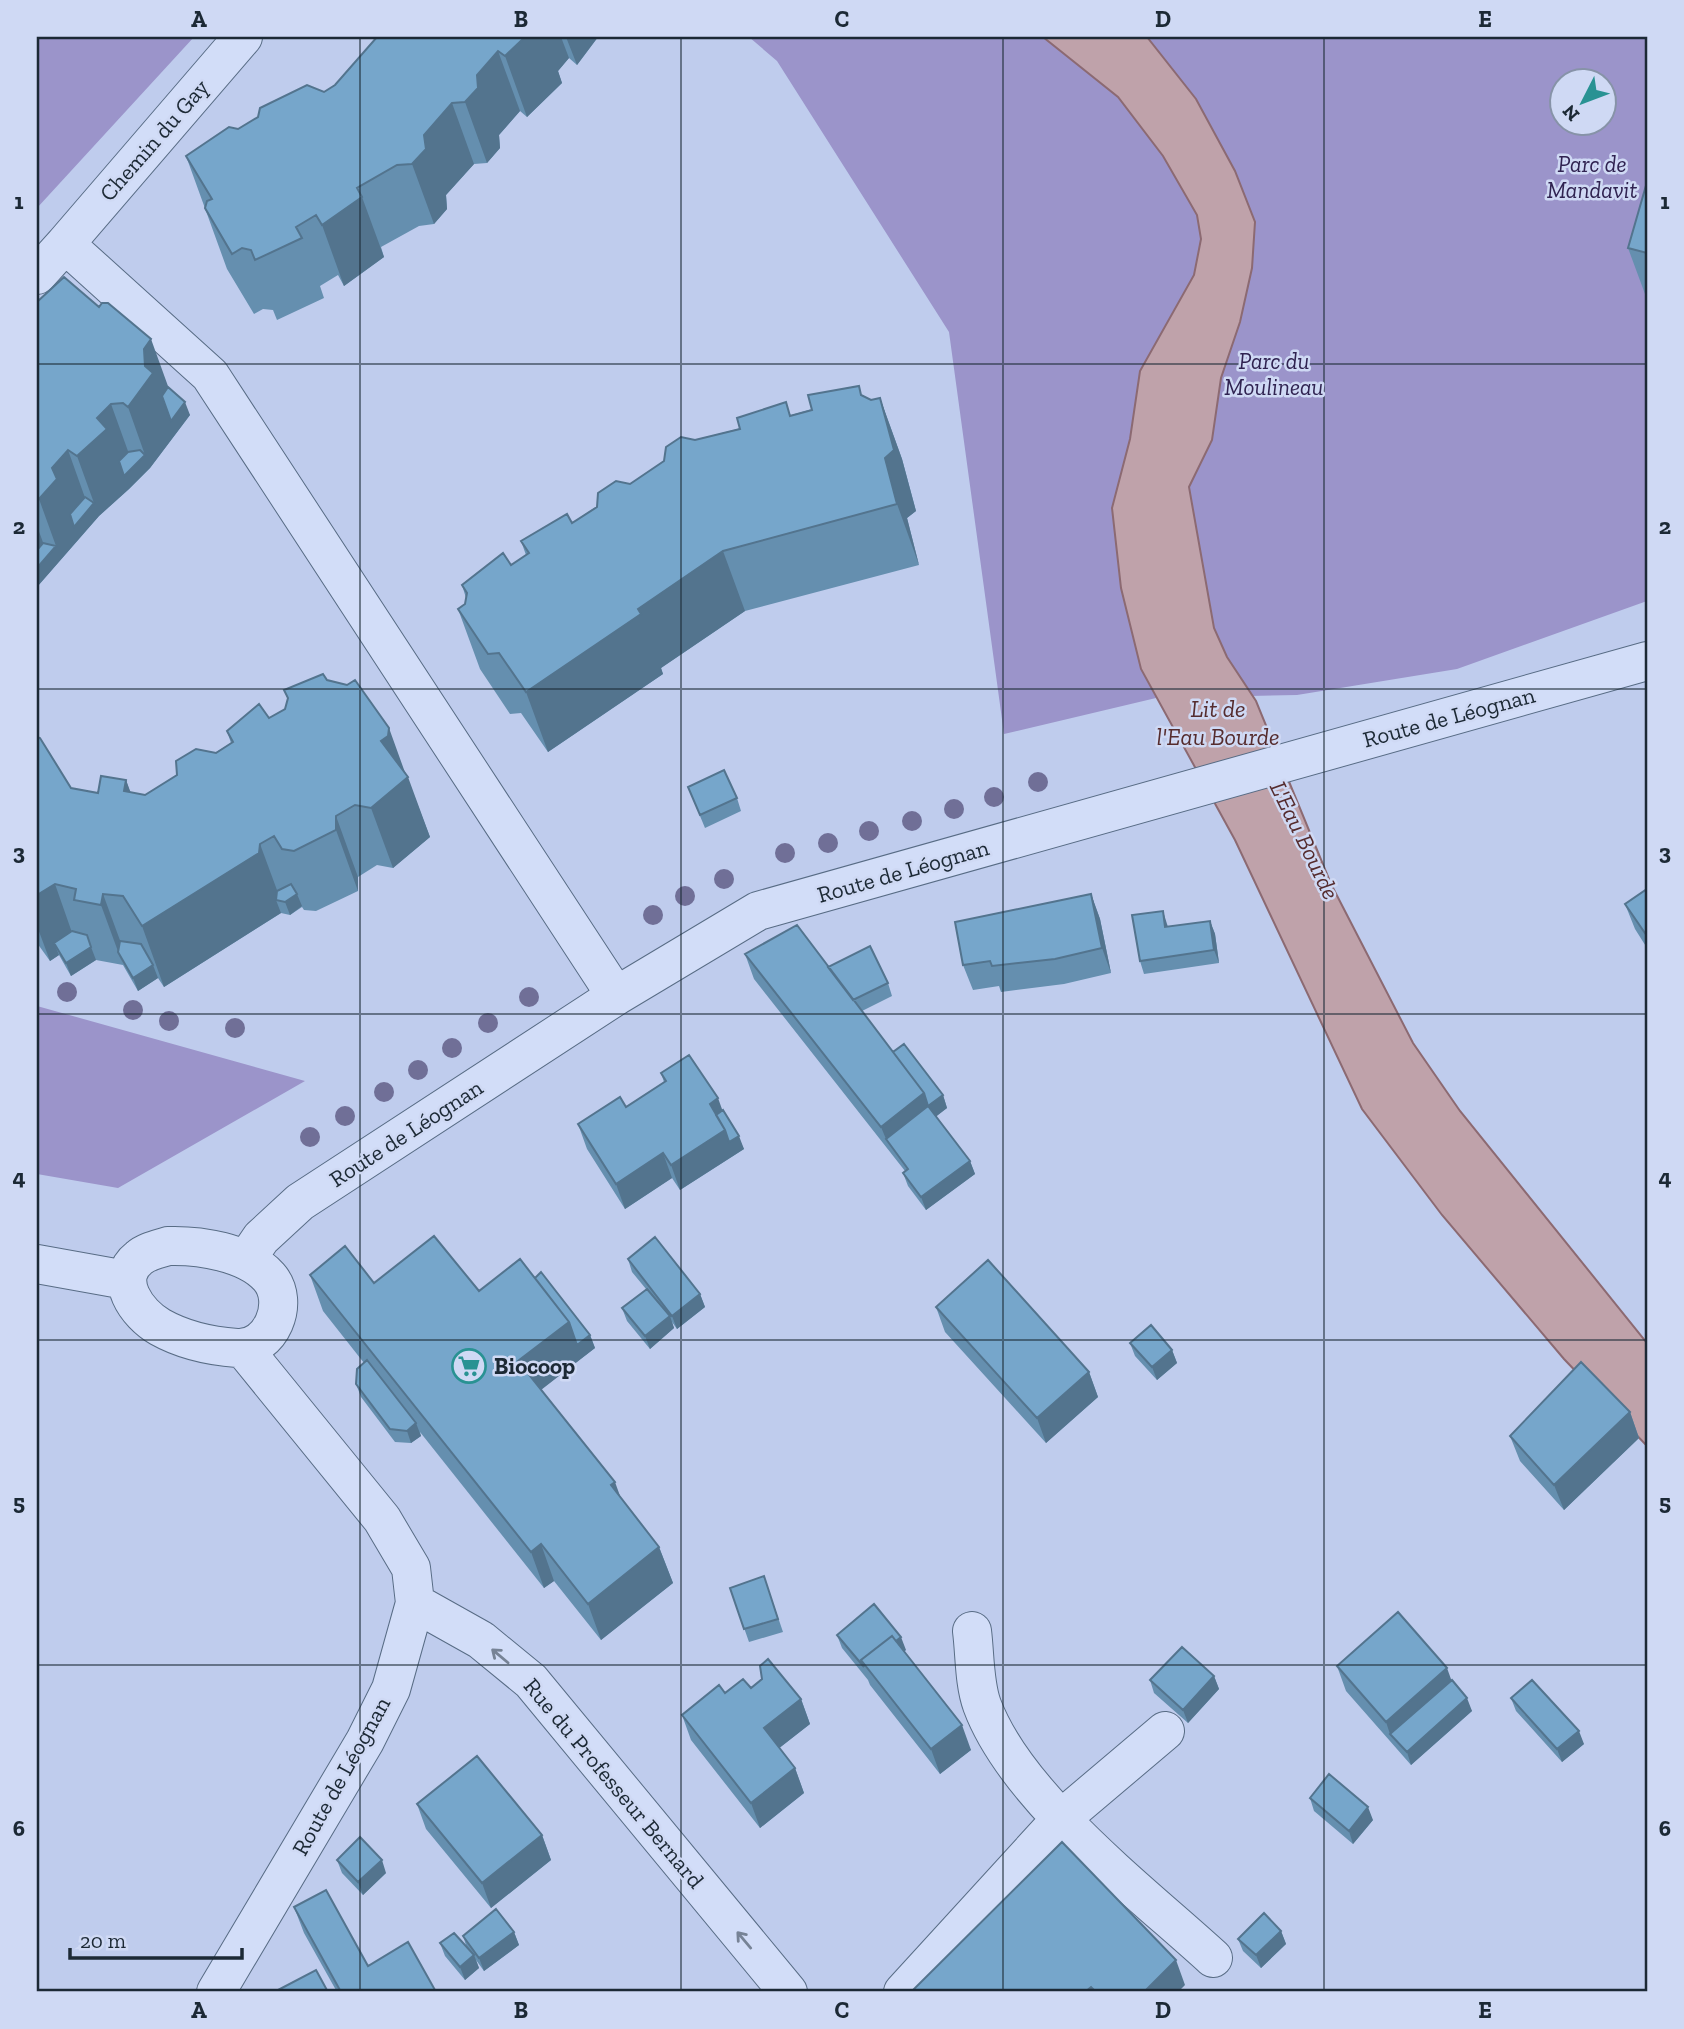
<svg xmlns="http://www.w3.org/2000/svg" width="1684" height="2029" font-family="'Zilla Slab',serif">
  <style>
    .green { fill: #9b94ca; fill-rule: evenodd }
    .water { fill: #bfa2aa; stroke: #8c6a72; stroke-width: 2 }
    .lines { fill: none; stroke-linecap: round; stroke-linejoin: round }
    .minor-casing { stroke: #586c85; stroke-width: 40 }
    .minor { stroke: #d2ddf8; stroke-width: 38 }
    .tree { fill: #706f97 }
    .wall { fill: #658faf }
    .shaded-wall { fill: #53748e }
    .building { fill: #76a6cb; stroke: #53748e; stroke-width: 2 }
    .oneway { stroke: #778396 }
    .grid { fill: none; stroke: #1c2935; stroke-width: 2; stroke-opacity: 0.55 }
    .labels { text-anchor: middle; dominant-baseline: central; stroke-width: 5; stroke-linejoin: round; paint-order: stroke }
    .street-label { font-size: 23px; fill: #1c2935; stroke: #cfd9f4 }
    .park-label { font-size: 23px; font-style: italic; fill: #302351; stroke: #cfd9f4 }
    .poi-label { font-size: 23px; font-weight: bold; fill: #1c2935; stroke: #cfd9f4; text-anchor: start }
    .water-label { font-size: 24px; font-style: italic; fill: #552c2e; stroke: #cfd9f4 }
    .neatline { fill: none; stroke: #1c2935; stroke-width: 2.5 }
    .grid-label { font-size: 23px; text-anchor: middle; font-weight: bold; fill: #1c2935 }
  </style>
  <rect width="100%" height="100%" fill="#bfcced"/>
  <path class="green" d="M 37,37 L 194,37 L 37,208 Z
    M 749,37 L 1647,37 L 1647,601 L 1457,669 L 1297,695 L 1156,698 L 1004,734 L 949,332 L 777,61 ZM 1562,80 L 1604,80 L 1604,122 L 1562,122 Z
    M 37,1006 L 305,1081 L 118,1188 L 37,1174 Z"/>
  <path class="water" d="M 1043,37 L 1147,37 L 1196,99 L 1235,171 L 1255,222 L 1252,268 L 1240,322 L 1221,378 L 1212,440 L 1189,487 L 1214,628 L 1227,657 L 1256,701 L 1331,884 L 1413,1043 L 1460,1111 L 1647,1343 L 1647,1446 L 1564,1359 L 1442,1215 L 1362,1109 L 1235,840 L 1141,669 L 1121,588 L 1112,508 L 1130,439 L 1140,371 L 1194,275 L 1201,239 L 1197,215 L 1163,156 L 1118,97 Z"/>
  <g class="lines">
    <g class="minor-casing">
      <path id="minor" d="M 65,244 L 243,37
        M 37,275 L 65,244 L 210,375 L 616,996
        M 168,1246 C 199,1245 247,1252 269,1277 C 291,1302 271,1350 237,1348 C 210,1346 183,1340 160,1327 C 137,1314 112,1279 139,1258 C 147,1251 159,1249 168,1246 Z
        M 246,1260 L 261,1238 L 300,1202 L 616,996 L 758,911 L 1647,661
        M 37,1264 L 126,1280
        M 415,1603 L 481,1640 L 531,1681 L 788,1992
        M 972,1631 C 975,1654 974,1683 982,1705 C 1016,1797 1141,1892 1213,1958
        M 216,1992 L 365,1741 L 391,1689 L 415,1603 L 411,1568 L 382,1519 L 243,1348
        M 903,1992 L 1061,1819 L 1165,1731"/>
    </g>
    <use href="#minor" class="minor"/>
  </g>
  <g class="tree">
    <circle cx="1038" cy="782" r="10"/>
    <circle cx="994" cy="797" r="10"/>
    <circle cx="954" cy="809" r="10"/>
    <circle cx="912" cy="821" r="10"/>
    <circle cx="869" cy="831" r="10"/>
    <circle cx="828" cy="843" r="10"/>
    <circle cx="785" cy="853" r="10"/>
    <circle cx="724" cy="879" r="10"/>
    <circle cx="685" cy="896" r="10"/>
    <circle cx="653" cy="915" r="10"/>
    <circle cx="67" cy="992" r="10"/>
    <circle cx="529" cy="997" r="10"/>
    <circle cx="133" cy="1010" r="10"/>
    <circle cx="169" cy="1021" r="10"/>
    <circle cx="488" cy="1023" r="10"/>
    <circle cx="235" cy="1028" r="10"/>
    <circle cx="452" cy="1048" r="10"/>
    <circle cx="418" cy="1070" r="10"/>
    <circle cx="384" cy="1092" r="10"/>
    <circle cx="345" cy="1116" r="10"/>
    <circle cx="310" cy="1137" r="10"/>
  </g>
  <path class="wall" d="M 377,37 L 598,37 L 577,65 L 569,58 L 558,71 L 562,83 L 527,117 L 520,111 L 499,135 L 500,148 L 487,163 L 474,164 L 446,195 L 447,209 L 434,224 L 419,226 L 381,247 L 384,257 L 344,286 L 338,275 L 320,286 L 324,298 L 277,320 L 273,310 L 263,309 L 254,314 L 227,269 L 186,156 L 238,129 L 324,92 L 335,85 Z
    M 1647,182 L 1647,294 L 1645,294 L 1628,248 Z
    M 37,302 L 168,387 L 190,415 L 150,468 L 129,489 L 99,516 L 37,587 Z
    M 862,395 L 871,400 L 880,398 L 902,459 L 916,511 L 907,518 L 919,565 L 745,611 L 661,668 L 663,674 L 548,752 L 521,713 L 510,714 L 480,669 L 458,609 L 465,604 L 466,598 L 462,585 L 511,565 L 526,555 L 521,541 L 572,523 L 695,440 L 791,415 Z
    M 327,680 L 405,772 L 430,837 L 393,868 L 377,865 L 358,877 L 358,891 L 316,911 L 304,910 L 302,907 L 290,915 L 281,913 L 164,987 L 158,978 L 138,991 L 123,965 L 96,960 L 71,976 L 59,955 L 50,961 L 37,943 L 37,737 L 71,788 L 98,793 L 126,780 L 130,792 L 145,795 L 231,743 L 227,731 L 269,718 L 285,709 L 288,700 L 284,690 Z
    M 688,787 L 737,798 L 741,811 L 705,828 Z
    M 1647,889 L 1647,948 L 1635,929 L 1625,904 Z
    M 1091,894 L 1100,919 L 1111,973 L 1064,984 L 1001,992 L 999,986 L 973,990 L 963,965 Z
    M 1210,921 L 1215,934 L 1219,963 L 1144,974 L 1140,961 L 1167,924 L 1168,927 Z
    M 745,954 L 828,967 L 888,983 L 892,996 L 862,1011 L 893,1052 L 943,1095 L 947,1108 L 936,1116 L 970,1161 L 975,1174 L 926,1210 L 908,1186 L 903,1173 L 905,1171 L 754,979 Z
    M 661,1073 L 723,1110 L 744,1149 L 680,1190 L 672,1178 L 625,1209 L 587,1149 L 578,1124 L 626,1107 L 664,1082 Z
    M 628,1259 L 700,1294 L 705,1307 L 677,1329 L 672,1322 L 674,1328 L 650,1349 L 627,1321 L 622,1308 L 646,1289 L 632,1272 Z
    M 310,1275 L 374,1283 L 479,1291 L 535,1278 L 590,1335 L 595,1348 L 541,1389 L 620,1497 L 659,1547 L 673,1583 L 601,1640 L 554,1581 L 544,1588 L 420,1432 L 421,1436 L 411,1443 L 395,1442 L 361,1397 L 356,1384 L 364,1363 L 323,1311 Z
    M 936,1307 L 1089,1372 L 1098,1397 L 1046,1443 L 945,1332 Z
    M 1130,1343 L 1172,1350 L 1177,1363 L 1157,1380 L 1135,1356 Z
    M 1630,1412 L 1639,1438 L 1564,1510 L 1520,1461 L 1510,1436 Z
    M 764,1576 L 783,1632 L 749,1642 L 730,1588 Z
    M 837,1635 L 906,1650 L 904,1651 L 971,1750 L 940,1774 L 870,1685 L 868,1680 L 842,1648 Z
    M 1337,1666 L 1452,1680 L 1472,1711 L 1411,1765 L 1346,1691 Z
    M 1214,1676 L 1219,1689 L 1188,1723 L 1154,1693 L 1150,1680 Z
    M 751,1688 L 801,1699 L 810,1724 L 779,1748 L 795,1768 L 804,1793 L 760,1828 L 691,1740 L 682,1715 L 725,1693 Z
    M 1511,1698 L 1584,1744 L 1562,1762 L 1516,1711 Z
    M 1310,1798 L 1373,1820 L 1353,1844 L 1314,1811 Z
    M 417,1804 L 542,1835 L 551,1860 L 491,1908 L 426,1829 Z
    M 337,1860 L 386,1873 L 363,1895 L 342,1873 Z
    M 294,1907 L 368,1966 L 436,1992 L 337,1992 L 304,1933 Z
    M 1281,1931 L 1286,1944 L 1261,1968 L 1243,1951 L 1238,1939 Z
    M 514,1932 L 519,1945 L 484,1971 L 476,1960 L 479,1968 L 465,1980 L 445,1956 L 440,1943 L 467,1948 L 463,1936 Z"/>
  <path class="shaded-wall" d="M 525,37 L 561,37 L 569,58 L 558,71 L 562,83 L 527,117 L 505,56 Z
    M 566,37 L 598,37 L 577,65 Z
    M 498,51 L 520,111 L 499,135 L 500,148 L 487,163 L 465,102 L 477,75 Z
    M 452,103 L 474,164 L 446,195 L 447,209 L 434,224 L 412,164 L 424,135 Z
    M 362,197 L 384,257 L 344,286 L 322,225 Z
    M 151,339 L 173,400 L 185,402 L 190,415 L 150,468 L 129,489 L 99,516 L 37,587 L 37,568 L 56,546 L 39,499 L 52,468 L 68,450 L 89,509 L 94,503 L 77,456 L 97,418 L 111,404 L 133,465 L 145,455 L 128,407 L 145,366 L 144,349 Z
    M 880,398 L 902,459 L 916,511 L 907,518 L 919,565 L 897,504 L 885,458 Z
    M 37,526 L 48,556 L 37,568 Z
    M 723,551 L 745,611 L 661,668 L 663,674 L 548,752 L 526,692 L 638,609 Z
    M 389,728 L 407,778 L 408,777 L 430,837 L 393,868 L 371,808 L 381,741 Z
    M 126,780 L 148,839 L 124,791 Z
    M 336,816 L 358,877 L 358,891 L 336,830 Z
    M 260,844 L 281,901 L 276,900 L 281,913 L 164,987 L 142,926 Z
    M 55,884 L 76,944 L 54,943 L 59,955 L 50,961 L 37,926 L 37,895 Z
    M 103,894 L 125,954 L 118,952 L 123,965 L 101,905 Z
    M 297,894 L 302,906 L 290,915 L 285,902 Z
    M 1091,894 L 1100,919 L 1111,973 L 1102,948 Z
    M 1163,911 L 1167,924 L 1169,940 L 1165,927 Z
    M 1210,921 L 1215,934 L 1219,963 L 1214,950 Z
    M 91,947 L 96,960 L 71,976 L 66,963 Z
    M 153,965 L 158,978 L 138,991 L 133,978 Z
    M 924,1093 L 943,1095 L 947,1108 L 933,1119 L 886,1139 L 881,1127 Z
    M 718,1098 L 727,1123 L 721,1128 L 710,1104 Z
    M 725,1130 L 739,1136 L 744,1149 L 680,1190 L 671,1165 Z
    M 663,1153 L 672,1178 L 625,1209 L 616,1184 Z
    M 970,1161 L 975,1174 L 926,1210 L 921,1197 Z
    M 700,1294 L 705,1307 L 677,1329 L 672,1316 Z
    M 670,1316 L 674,1328 L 650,1349 L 645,1336 Z
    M 569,1322 L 590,1335 L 595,1348 L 532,1397 L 518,1361 Z
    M 1172,1350 L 1177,1363 L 1157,1380 L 1152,1367 Z
    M 1089,1372 L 1098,1397 L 1046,1443 L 1037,1418 Z
    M 1630,1412 L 1639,1438 L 1564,1510 L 1554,1485 Z
    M 416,1423 L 421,1436 L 411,1443 L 407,1431 Z
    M 615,1482 L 628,1518 L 611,1485 Z
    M 541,1544 L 554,1581 L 544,1588 L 531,1552 Z
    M 659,1547 L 673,1583 L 601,1640 L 588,1604 Z
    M 901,1637 L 906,1650 L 874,1676 L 866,1666 Z
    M 1447,1668 L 1456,1693 L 1390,1734 L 1386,1722 Z
    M 1214,1676 L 1219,1689 L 1188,1723 L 1183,1710 Z
    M 1467,1698 L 1472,1711 L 1411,1765 L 1407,1752 Z
    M 801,1699 L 810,1724 L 773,1753 L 764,1728 Z
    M 962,1725 L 971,1750 L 940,1774 L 931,1749 Z
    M 1579,1731 L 1584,1744 L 1562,1762 L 1557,1749 Z
    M 795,1768 L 804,1793 L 760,1828 L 751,1803 Z
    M 1368,1807 L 1373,1820 L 1353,1844 L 1349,1831 Z
    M 542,1835 L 551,1860 L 491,1908 L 482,1883 Z
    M 382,1860 L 386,1873 L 363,1895 L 358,1882 Z
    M 1281,1931 L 1286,1944 L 1261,1968 L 1256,1955 Z
    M 514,1932 L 519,1945 L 484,1971 L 479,1958 Z
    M 474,1955 L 479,1968 L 465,1980 L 460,1967 Z
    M 1176,1960 L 1185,1985 L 1178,1992 L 1144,1992 Z
    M 1091,1987 L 1092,1992 L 1085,1992 Z"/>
  <path class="building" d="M 377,37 L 525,37 L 505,56 L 498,51 L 477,75 L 478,88 L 465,102 L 452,103 L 424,135 L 426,149 L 412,164 L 397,165 L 357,188 L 362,197 L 322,225 L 316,215 L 296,227 L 302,238 L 255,260 L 251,250 L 242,248 L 232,254 L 205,208 L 207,201 L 212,199 L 186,156 L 229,127 L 238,129 L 258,117 L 260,108 L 307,85 L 324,92 L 335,85 Z
    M 1647,182 L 1647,253 L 1628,248 Z
    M 64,277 L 99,307 L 102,303 L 108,303 L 151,339 L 144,349 L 145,366 L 153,373 L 128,407 L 123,403 L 111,404 L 97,418 L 107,429 L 77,456 L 68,450 L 52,468 L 57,479 L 39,499 L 37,498 L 37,302 Z
    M 859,386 L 861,395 L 871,400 L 880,398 L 894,450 L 885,458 L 897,504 L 723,551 L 638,609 L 641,614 L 526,692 L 499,653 L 488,654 L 458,609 L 465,604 L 467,593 L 462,585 L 503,553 L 511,565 L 529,553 L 521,541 L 567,514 L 572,523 L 597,507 L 598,493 L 616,481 L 630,484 L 664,461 L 666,447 L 681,437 L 695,440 L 740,429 L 737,418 L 786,402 L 790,416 L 812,410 L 808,395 Z
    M 168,387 L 185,402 L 171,421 L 162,396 Z
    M 140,450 L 145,455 L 124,476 L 119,461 L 128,452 Z
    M 85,497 L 94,503 L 74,527 L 70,514 Z
    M 43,543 L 56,546 L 37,568 L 37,550 Z
    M 323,674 L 327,680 L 347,685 L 355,680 L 389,728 L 388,736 L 381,741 L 408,777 L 371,808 L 355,805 L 336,816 L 336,830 L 294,851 L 282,849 L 274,836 L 260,844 L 259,853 L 142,926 L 123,896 L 103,894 L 101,905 L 74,900 L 76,889 L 55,884 L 37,895 L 37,737 L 40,738 L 71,788 L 98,793 L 101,776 L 126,780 L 124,791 L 145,795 L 177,775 L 176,761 L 196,749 L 216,753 L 233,742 L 227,731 L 259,704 L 269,718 L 285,709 L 288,698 L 284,690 Z
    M 724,770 L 737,798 L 700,815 L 688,787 Z
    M 291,884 L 297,894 L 285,902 L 276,900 L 277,891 Z
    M 1647,889 L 1647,936 L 1625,904 Z
    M 1091,894 L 1102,948 L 1055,959 L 992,966 L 990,961 L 963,965 L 955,922 Z
    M 1163,911 L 1165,927 L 1210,921 L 1214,950 L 1140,961 L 1132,915 Z
    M 797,925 L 924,1093 L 881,1127 L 745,954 Z
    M 72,931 L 87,935 L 91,947 L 66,963 L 54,943 Z
    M 120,941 L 141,944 L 153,965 L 133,978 L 118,952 Z
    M 870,946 L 888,983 L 853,1000 L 828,967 Z
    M 904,1044 L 943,1095 L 928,1106 L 924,1093 L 893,1052 Z
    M 689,1055 L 718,1098 L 710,1104 L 725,1130 L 671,1165 L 663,1153 L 616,1184 L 578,1124 L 620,1097 L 626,1107 L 666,1081 L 661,1073 Z
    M 928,1106 L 970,1161 L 921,1197 L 903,1173 L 908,1169 L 886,1139 Z
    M 723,1110 L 739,1136 L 729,1142 L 725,1130 L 716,1115 Z
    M 434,1236 L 479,1291 L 520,1259 L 569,1322 L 518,1361 L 615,1482 L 611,1485 L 659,1547 L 588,1604 L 541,1544 L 531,1552 L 310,1275 L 345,1246 L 374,1283 Z
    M 655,1237 L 700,1294 L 672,1316 L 628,1259 Z
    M 988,1260 L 1089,1372 L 1037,1418 L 936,1307 Z
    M 541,1272 L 590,1335 L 577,1345 L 569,1322 L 535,1278 Z
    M 647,1289 L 670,1316 L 645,1336 L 622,1308 Z
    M 1151,1325 L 1172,1350 L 1152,1367 L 1130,1343 Z
    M 367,1360 L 416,1423 L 407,1431 L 390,1429 L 356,1384 L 357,1369 Z
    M 1581,1362 L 1630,1412 L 1554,1485 L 1510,1436 Z
    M 764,1576 L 778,1619 L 744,1629 L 730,1588 Z
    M 874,1604 L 901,1637 L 896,1641 L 892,1636 L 861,1660 L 864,1667 L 837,1635 Z
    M 1398,1612 L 1447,1668 L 1386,1722 L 1337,1666 Z
    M 892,1636 L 962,1725 L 931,1749 L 861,1660 Z
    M 1182,1647 L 1214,1676 L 1183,1710 L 1150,1680 Z
    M 768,1659 L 801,1699 L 764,1728 L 795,1768 L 751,1803 L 682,1715 L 719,1685 L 725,1693 L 743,1679 L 751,1688 L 762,1679 L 760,1666 Z
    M 1452,1680 L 1467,1698 L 1407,1752 L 1390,1734 Z
    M 1532,1680 L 1579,1731 L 1557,1749 L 1511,1698 Z
    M 477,1756 L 542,1835 L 482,1883 L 417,1804 Z
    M 1329,1774 L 1368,1807 L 1349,1831 L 1310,1798 Z
    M 360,1837 L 382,1860 L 358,1882 L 337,1860 Z
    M 1062,1842 L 1176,1960 L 1144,1992 L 1096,1992 L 1091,1987 L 1085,1992 L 911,1992 Z
    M 326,1890 L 368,1966 L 408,1942 L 435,1990 L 431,1992 L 341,1992 L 294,1907 Z
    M 496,1909 L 514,1932 L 479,1958 L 463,1936 Z
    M 1264,1913 L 1281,1931 L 1256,1955 L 1238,1939 Z
    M 454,1933 L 474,1955 L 460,1967 L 440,1943 Z
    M 316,1970 L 328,1992 L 279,1992 L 278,1990 Z"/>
  <defs><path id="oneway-shaft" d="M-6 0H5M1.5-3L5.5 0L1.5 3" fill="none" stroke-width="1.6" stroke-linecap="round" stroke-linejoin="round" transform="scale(1.75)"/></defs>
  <g class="oneway">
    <use href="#oneway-shaft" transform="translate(500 1656) rotate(-140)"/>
    <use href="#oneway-shaft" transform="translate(744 1940) rotate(-130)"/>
  </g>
  <path class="grid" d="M 360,37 L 360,1992M 681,37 L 681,1992M 1003,37 L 1003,1992M 1324,37 L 1324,1992M 37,364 L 1647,364M 37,689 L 1647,689M 37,1014 L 1647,1014M 37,1340 L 1647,1340M 37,1665 L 1647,1665"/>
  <defs>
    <g id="supermarket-ring" transform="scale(1.75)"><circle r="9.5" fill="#cfd9f4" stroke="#299293" stroke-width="1.5"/><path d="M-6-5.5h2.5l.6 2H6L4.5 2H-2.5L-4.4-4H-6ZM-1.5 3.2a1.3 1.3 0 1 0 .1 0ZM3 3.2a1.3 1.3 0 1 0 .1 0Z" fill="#299293"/></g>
  </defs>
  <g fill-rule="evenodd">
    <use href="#supermarket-ring" x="469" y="1366"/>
  </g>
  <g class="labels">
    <g class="street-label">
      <text transform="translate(154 140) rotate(-49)">Chemin du Gay</text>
      <text transform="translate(1449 717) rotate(-15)">Route de Léognan</text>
      <text transform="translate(903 871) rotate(-16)">Route de Léognan</text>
      <text transform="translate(406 1133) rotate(-33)">Route de Léognan</text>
      <text transform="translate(341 1776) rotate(-61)">Route de Léognan</text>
      <text transform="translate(614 1783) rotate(50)">Rue du Professeur Bernard</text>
    </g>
    <g class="park-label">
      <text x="1592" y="164">Parc de<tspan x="1592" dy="26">Mandavit</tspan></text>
      <text x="1274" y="361">Parc du<tspan x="1274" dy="26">Moulineau</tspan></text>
    </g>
    <g class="poi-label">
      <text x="494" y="1366">Biocoop</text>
    </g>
    <g class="water-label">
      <text x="1218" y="708">Lit de<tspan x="1218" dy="28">l'Eau Bourde</tspan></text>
      <text transform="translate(1305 840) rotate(64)">L'Eau Bourde</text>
    </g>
  </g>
  <rect width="1684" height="2029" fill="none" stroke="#cfd9f4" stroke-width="77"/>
  <g transform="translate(1583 102) rotate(228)"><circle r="33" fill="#cfd9f4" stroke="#8793a8" stroke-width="2"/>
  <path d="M0-5L12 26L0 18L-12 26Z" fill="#299293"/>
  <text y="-10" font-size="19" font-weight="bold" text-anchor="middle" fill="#1c2935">N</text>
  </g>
  <path d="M70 1948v10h172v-10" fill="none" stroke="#1c2935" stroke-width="3.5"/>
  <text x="80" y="1948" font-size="21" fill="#1c2935" stroke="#cfd9f4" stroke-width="5" paint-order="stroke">20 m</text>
  <rect x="38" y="38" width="1608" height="1952" class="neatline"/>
  <g class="grid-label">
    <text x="199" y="27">A</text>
    <text x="521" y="27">B</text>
    <text x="842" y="27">C</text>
    <text x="1163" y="27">D</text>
    <text x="1485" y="27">E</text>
    <text x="19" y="209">1</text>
    <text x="1665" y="209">1</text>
    <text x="19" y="534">2</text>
    <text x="1665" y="534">2</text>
    <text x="19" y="860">3</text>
    <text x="1665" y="860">3</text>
    <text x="19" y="1185">4</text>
    <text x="1665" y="1185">4</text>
    <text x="19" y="1510">5</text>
    <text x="1665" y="1510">5</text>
    <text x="19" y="1836">6</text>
    <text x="1665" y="1836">6</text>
    <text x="199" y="2018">A</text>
    <text x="521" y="2018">B</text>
    <text x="842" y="2018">C</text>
    <text x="1163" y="2018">D</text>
    <text x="1485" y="2018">E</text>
  </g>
</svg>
